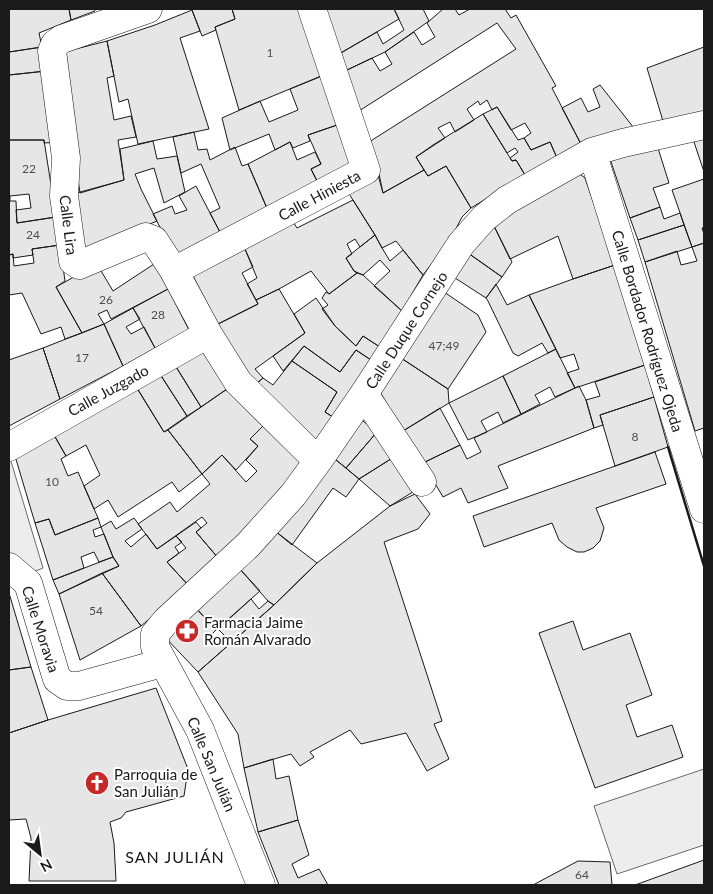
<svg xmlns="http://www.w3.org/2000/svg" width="713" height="894" font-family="Lato,sans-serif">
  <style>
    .built { fill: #ededed; stroke: #6a6a6a }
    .building { fill: #e6e6e6; stroke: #1a1a1a }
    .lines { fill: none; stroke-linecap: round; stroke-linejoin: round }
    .street-casing { stroke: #1a1a1a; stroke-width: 29 }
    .street { stroke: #fff; stroke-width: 28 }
    .wall { stroke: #1a1a1a; stroke-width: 2.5 }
    .labels { text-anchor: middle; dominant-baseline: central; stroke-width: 4; stroke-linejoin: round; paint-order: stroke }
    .number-label { font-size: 12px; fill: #4d4d4d }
    .street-label { font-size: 15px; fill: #1a1a1a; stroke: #fff }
    .poi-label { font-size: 15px; fill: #1a1a1a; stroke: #fff; text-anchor: start }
    .neighbourhood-label { font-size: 16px; letter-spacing: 1px; fill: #1a1a1a; stroke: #fff }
  </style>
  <rect width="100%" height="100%" fill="#fff"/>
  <path class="built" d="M 10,458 L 43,568 L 9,582 L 9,459 Z
    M 704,769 L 704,845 L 617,874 L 594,806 Z"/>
  <path class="building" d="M 9,9 L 69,9 L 71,20 L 39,33 L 42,47 L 9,52 Z
    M 69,9 L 94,9 L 95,11 L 71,20 Z
    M 195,9 L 232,9 L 235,19 L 215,27 L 216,30 L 202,36 L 192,10 Z
    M 232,9 L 303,9 L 326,74 L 239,110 L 215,27 L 235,19 Z
    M 324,9 L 394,9 L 399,19 L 339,54 Z
    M 394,9 L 423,9 L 429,21 L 385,52 L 345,71 L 339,54 L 377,32 L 383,44 L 404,30 Z
    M 443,9 L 455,9 L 459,15 L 470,9 L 505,9 L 511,18 L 516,15 L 556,86 L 552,88 L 582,146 L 557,158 L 550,142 L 531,150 L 524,138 L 531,133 L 525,123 L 511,130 L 497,107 L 492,110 L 487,100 L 480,105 L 478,101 L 467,109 L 474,120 L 455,132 L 450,122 L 438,128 L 445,138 L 416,157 L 424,170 L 383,193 L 369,142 L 516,49 L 497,23 L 359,111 L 345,71 L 372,58 L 380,71 L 392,64 L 385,52 L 414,32 L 422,45 L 435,37 L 427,23 Z
    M 192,10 L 200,31 L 180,38 L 209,129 L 138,144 L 128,99 L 119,102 L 107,41 L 155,25 Z
    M 107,41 L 114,76 L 107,78 L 114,120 L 131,116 L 136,137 L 118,140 L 124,180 L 80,193 L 60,53 Z
    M 42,47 L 46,71 L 9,75 L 9,52 Z
    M 704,47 L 704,114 L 663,121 L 647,68 Z
    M 46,71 L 59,142 L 44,143 L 44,140 L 9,140 L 9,75 Z
    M 322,76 L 340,124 L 308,135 L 310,141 L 293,148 L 290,142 L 275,150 L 269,134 L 230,150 L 222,118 L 260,101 L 269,122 L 298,110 L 290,89 Z
    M 600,85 L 634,128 L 611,132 L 582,146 L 562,108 L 581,98 L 588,112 L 600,107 L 593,89 Z
    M 497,107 L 518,140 L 524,138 L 531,150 L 550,142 L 557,158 L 525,175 L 516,160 L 512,161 L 510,158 L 518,152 L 515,148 L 507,153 L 483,114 Z
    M 483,114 L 512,161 L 516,160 L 525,175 L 471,208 L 446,166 L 428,176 L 416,157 L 433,145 Z
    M 340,124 L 354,169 L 320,187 L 311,169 L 321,164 L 308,135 Z
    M 194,132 L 198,150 L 207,149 L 210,160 L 235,147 L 242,166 L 248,164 L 269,213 L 222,236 L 210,213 L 220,208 L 201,164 L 181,173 L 173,137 Z
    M 704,137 L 704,172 L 693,139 Z
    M 9,140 L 44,140 L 56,217 L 17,223 L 16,210 L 31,208 L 29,194 L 10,196 L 10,201 L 9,201 Z
    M 153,141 L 157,159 L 177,156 L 185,192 L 164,203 L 154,168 L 135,174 L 141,189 L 157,221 L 80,253 L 73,194 L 124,180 L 120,149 Z
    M 290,142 L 297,160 L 315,152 L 321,164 L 311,169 L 320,187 L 269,213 L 248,164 Z
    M 657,145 L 669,183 L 653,188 L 660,207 L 630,218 L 610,159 Z
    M 446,166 L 471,208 L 462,217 L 450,240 L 423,275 L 396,241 L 382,248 L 375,235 L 346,189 L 379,174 L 383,193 L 424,170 L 428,176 Z
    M 580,174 L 585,178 L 615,265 L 573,279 L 558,236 L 510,259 L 491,220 Z
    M 704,179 L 704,227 L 702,228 L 704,234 L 704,243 L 692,247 L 672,190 Z
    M 196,186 L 222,236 L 177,259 L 153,214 L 172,206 L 175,214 L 187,210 L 179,196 Z
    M 353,200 L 375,235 L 360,247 L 355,239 L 347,244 L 352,254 L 346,258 L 354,271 L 357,273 L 329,294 L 311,271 L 279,289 L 256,300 L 247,284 L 257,278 L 245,249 L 290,217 L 297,228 Z
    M 9,201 L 16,201 L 17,223 L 56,217 L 60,245 L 32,249 L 33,255 L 13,258 L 13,254 L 9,255 Z
    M 660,207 L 664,219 L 680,213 L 684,225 L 638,240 L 630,218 Z
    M 491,220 L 512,262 L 502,277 L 468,253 Z
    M 684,225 L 692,247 L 645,262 L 638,240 Z
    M 375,235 L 382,248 L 390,261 L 403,250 L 423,275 L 402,311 L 374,286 L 390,271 L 380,260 L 363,275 L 354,271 L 346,258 Z
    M 704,243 L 704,428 L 695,431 L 645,262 L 677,251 L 681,265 L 697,261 L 692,247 Z
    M 60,245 L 65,281 L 56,287 L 82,333 L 65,339 L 61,327 L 41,334 L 22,293 L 9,295 L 9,255 L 13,254 L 14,266 L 34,263 L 32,249 Z
    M 245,249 L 253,267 L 242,273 L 258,304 L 218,324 L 194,278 L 193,274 Z
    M 468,253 L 502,277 L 486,298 L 452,276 Z
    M 97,264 L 113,291 L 154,264 L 168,289 L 111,319 L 107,310 L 98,314 L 104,324 L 82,333 L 56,287 Z
    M 615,265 L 645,365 L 575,388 L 567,373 L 579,369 L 574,354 L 560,358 L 529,295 L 573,279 Z
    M 357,273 L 363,275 L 402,311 L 383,349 L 363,336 L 356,346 L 335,326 L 322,309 L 328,305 L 322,298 L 326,292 L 329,294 Z
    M 496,284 L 507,305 L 529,295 L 556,349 L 548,353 L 542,343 L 518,356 L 513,353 L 488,301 L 486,298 Z
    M 168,289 L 189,330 L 155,348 L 133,308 Z
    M 279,289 L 305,333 L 255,369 L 263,378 L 255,385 L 246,376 L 218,324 L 258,304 L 256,300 Z
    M 444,292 L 478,315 L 486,332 L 448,389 L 401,358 Z
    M 316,298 L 335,326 L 356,346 L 363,336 L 383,349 L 374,362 L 356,350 L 340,372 L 304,346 L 283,371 L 273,356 L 305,333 L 294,314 Z
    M 133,308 L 140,319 L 126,327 L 131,334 L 144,327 L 155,348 L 123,366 L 104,324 Z
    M 104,324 L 123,366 L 60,399 L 43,348 Z
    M 202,344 L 227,389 L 201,407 L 173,362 Z
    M 304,346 L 340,372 L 356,350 L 374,362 L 339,421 L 325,412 L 337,392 L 292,361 Z
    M 43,348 L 60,399 L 9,426 L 9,360 Z
    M 556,349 L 575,388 L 555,397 L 550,387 L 535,395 L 540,404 L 521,414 L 503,376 Z
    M 401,358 L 448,389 L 449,403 L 403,431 L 380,392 Z
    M 292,361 L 337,392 L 325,412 L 336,419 L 318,446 L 255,385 L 263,378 L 273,385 Z
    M 173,362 L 201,407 L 187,416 L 158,371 Z
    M 645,365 L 654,397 L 600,415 L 603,425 L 594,428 L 586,400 L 600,396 L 595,382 Z
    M 158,371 L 187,416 L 164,432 L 135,385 Z
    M 503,376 L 521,414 L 503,423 L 498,412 L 481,421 L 487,432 L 468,440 L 449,403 Z
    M 579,386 L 586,400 L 594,428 L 498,466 L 508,488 L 468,503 L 461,488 L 443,497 L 423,463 L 460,445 L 467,459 L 481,452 L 474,438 Z
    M 137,388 L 164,432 L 168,430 L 202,474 L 179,492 L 172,482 L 118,517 L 108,500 L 94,509 L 84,486 L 100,475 L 86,445 L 66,456 L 54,435 Z
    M 227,389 L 264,425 L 250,439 L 258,446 L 236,470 L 222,455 L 202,474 L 168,430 Z
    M 654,397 L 668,447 L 615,466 L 600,415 Z
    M 440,408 L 460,445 L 423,463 L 403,431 Z
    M 358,417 L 377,432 L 346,468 L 330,455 Z
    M 264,425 L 298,454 L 303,467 L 219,559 L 196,532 L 207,523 L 202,517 L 157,549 L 138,524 L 170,502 L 177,512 L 210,484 L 202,474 L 222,455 L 246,482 L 257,471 L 246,460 L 258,446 L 250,439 Z
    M 377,432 L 394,457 L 359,479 L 346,468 Z
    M 54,435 L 66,456 L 61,459 L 68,476 L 78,472 L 98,518 L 55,535 L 49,519 L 35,523 L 15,456 Z
    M 655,452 L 666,484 L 596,508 L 604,528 L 600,541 L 593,548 L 584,552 L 577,552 L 567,547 L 559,540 L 552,523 L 484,547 L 473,516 Z
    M 330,455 L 359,479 L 346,497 L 333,488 L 292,545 L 275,531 Z
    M 394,457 L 416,490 L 390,506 L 359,479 Z
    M 415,494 L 430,514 L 418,529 L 384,542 L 442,721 L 434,724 L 449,759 L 427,771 L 406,733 L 361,744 L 350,730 L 310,752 L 314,757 L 300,766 L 291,754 L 244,768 L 238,734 L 198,672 L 274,605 L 317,563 L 390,506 Z
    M 98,518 L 101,527 L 93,530 L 95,537 L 104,534 L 113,557 L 99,562 L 94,552 L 81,557 L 84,568 L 53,580 L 35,523 L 49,519 L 55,535 Z
    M 134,518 L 142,529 L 125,541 L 131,547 L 146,534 L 157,549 L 176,536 L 182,542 L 175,547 L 179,553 L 167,562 L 189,586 L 141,626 L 102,573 L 119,566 L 113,557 L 101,527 L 111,521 L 116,529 Z
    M 196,522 L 201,528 L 196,532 L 219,559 L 189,586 L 167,562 L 186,548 L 176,536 Z
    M 275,531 L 317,563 L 274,605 L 268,601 L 239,568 Z
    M 113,557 L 119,566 L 59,594 L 53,580 Z
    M 239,568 L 260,591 L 216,630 L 195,607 Z
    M 102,573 L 141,626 L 80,660 L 59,594 Z
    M 9,593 L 31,667 L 9,670 Z
    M 251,599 L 259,609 L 268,601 L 274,605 L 198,672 L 164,636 L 195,607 L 216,630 L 211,635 L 218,643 L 225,636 L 218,629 Z
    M 573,621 L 583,650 L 630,633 L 652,695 L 626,705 L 637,737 L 672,725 L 683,757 L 595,788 L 539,633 Z
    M 31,667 L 48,720 L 9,733 L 9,670 Z
    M 156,688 L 188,769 L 184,796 L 126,812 L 121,818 L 110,822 L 114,843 L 116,881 L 29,881 L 31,838 L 26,819 L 9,820 L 9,733 L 48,720 Z
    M 273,759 L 276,779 L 289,776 L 298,820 L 258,832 L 244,768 Z
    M 298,820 L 309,855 L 292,864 L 298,878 L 319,869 L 328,885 L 279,885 L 258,832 Z
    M 704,860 L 704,885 L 635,885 Z
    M 578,861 L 610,862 L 612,885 L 533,885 Z"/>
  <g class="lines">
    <g class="street-casing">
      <path id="street" d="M 148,9 L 62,39 L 55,44 L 52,51 L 66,158 L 64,196 L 73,261 L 79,265 L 146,237 L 154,240 L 174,271 L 208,334 L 238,382 L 318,461
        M 592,152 L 704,509
        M 174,271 L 366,170 L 312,9
        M 364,394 L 422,482
        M 9,447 L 208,334
        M 9,567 L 28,583 L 57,679 L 67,686 L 79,686 L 162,663
        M 261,885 L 200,730 L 155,647 L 155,634 L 166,621 L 248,545 L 293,495 L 318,461 L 364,394 L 461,244 L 484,218 L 507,200 L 592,152 L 623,143 L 704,125"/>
    </g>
    <use href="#street" class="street"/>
    <path class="wall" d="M 668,447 L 704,566"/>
  </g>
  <defs>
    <g id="pharmacy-disc" transform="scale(1.25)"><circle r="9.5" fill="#c62828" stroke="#fff"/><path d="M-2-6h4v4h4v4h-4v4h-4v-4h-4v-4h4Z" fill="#fff"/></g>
    <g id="church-disc" transform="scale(1.25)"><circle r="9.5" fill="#c62828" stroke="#fff"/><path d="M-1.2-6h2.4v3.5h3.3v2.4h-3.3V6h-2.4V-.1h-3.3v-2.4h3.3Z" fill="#fff"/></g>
  </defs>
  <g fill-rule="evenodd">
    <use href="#pharmacy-disc" x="187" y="631"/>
    <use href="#church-disc" x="97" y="783"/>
  </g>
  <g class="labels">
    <g class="number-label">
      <text x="270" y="52">1</text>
      <text x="29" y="168">22</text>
      <text x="33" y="234">24</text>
      <text x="106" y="299">26</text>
      <text x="158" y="314">28</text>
      <text x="444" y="345">47;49</text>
      <text x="82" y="357">17</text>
      <text x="635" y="436">8</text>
      <text x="52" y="481">10</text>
      <text x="96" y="610">54</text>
      <text x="582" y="874">64</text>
    </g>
    <g class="street-label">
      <text transform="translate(319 195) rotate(-28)">Calle Hiniesta</text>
      <text transform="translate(69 225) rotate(83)">Calle Lira</text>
      <text transform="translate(406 330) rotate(-57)">Calle Duque Cornejo</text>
      <text transform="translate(648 331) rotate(73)">Calle Bordador Rodríguez Ojeda</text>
      <text transform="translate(108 390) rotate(-29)">Calle Juzgado</text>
      <text transform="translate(41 629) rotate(72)">Calle Moravia</text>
      <text transform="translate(212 764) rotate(67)">Calle San Julián</text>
    </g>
    <g class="poi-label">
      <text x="204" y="622">Farmacia Jaime<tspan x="204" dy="17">Román Alvarado</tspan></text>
      <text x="114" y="774">Parroquia de<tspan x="114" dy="17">San Julián</tspan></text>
    </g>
    <g class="neighbourhood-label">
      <text x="175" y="856">SAN JULIÁN</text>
    </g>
  </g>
  <rect width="713" height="894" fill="none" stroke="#1a1a1a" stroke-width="20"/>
  <g transform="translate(40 854) rotate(151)" stroke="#ffffff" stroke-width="4" paint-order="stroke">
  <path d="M0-4L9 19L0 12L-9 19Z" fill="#1a1a1a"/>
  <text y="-8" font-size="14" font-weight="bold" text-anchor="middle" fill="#1a1a1a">N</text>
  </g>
</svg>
